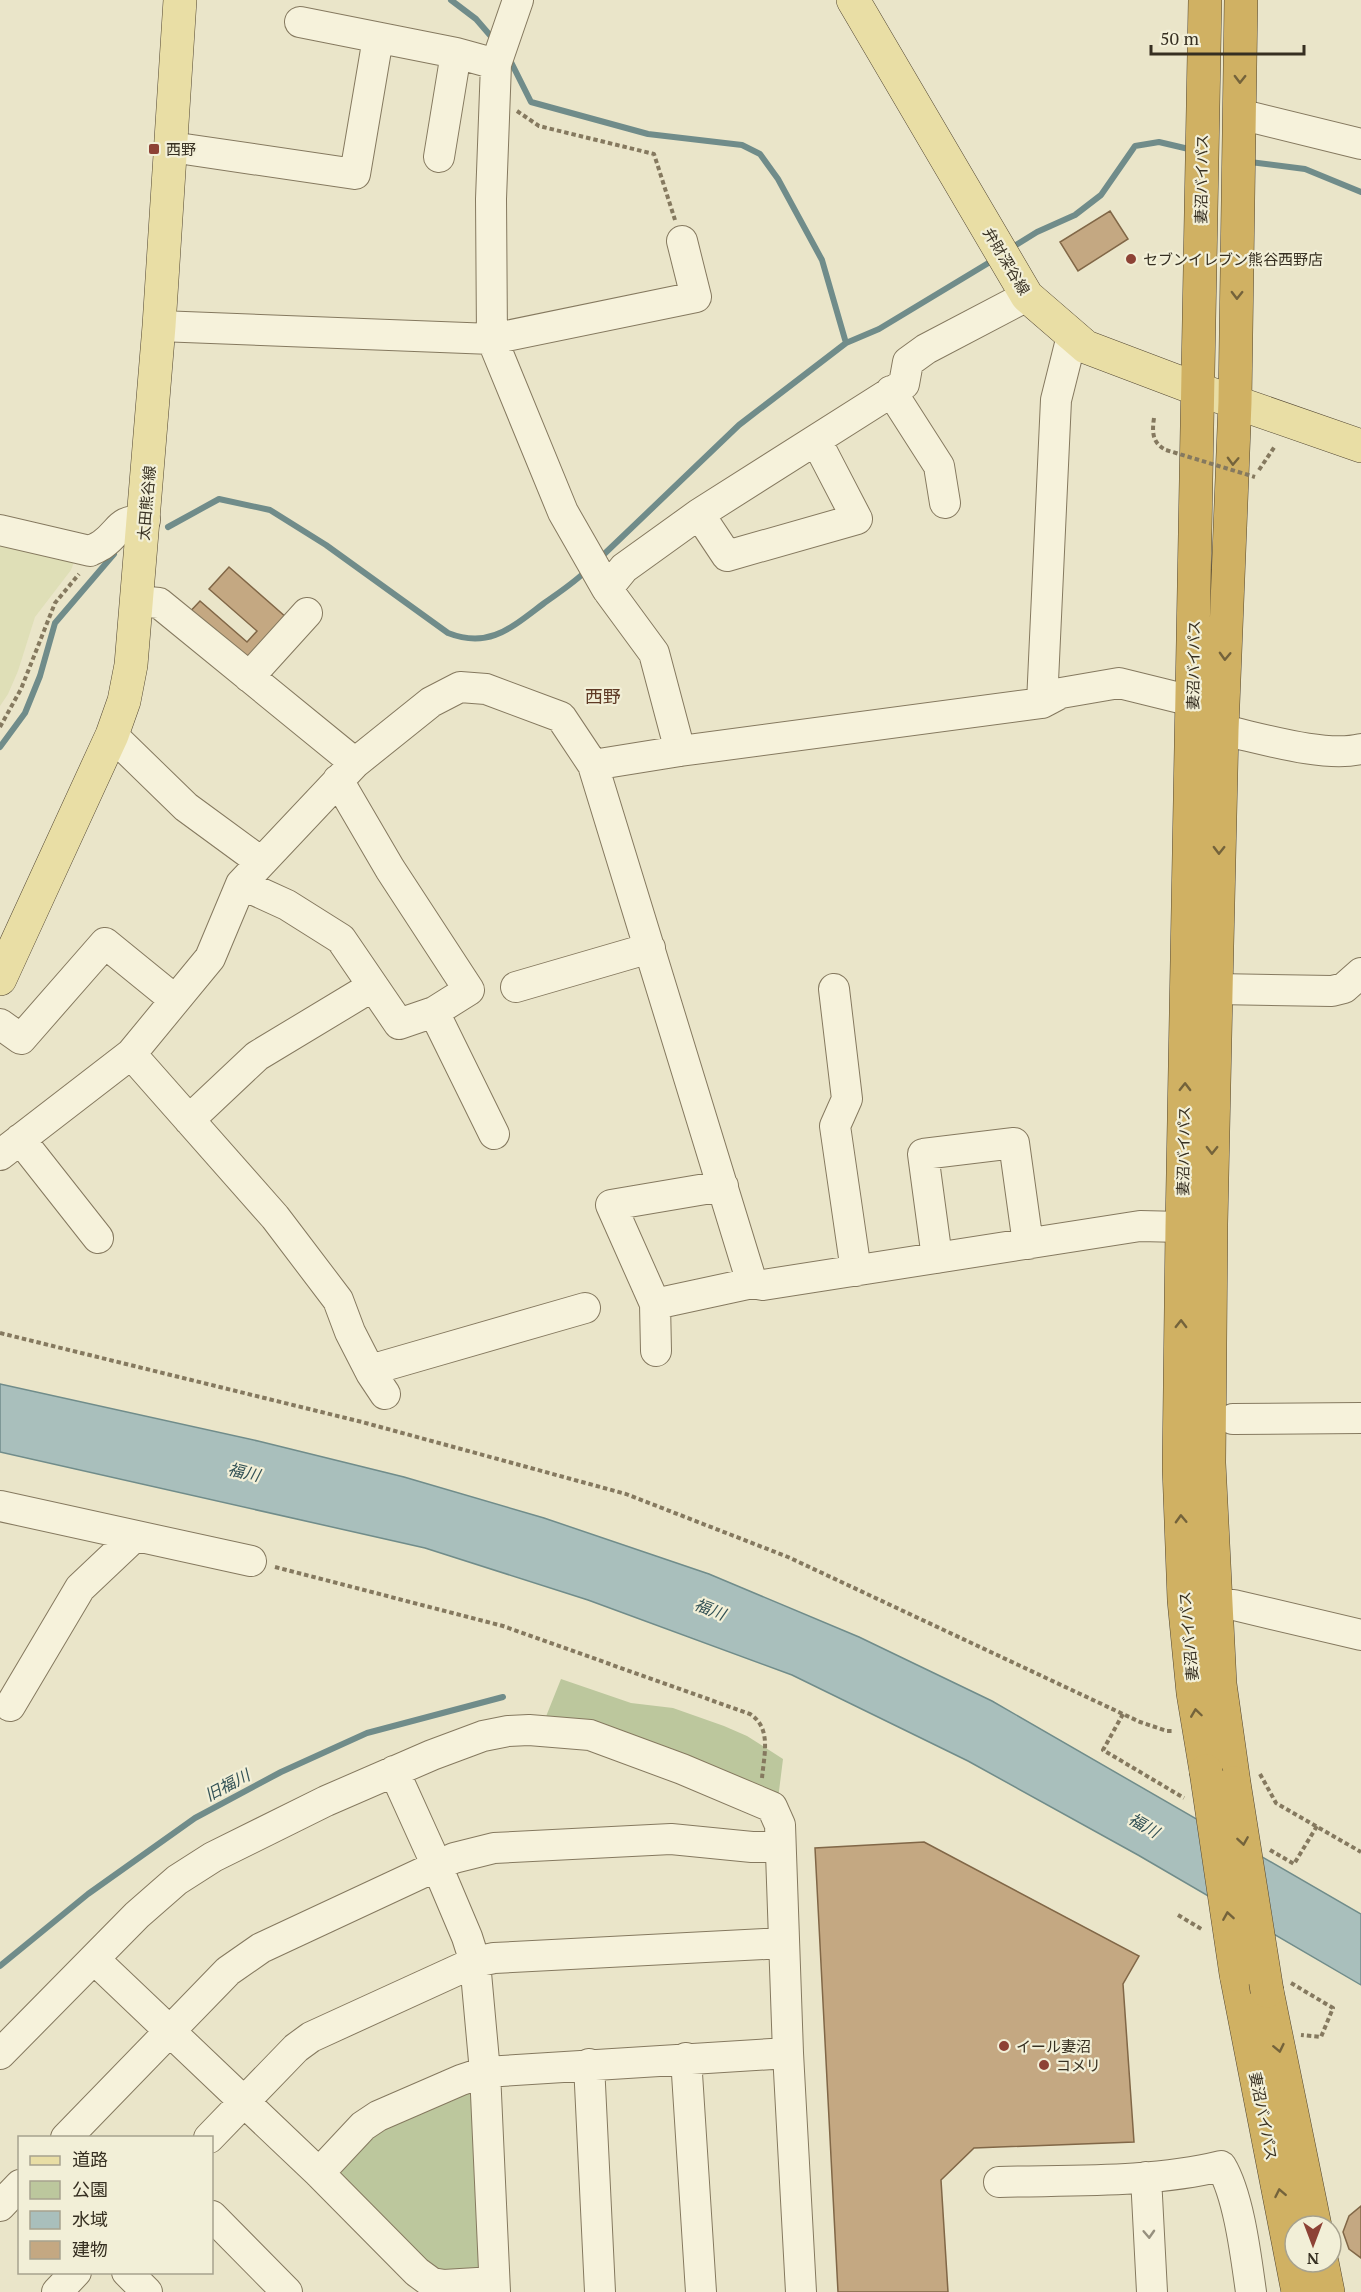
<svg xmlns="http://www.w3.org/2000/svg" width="1361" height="2292" font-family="'PT Serif','Noto Sans JP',serif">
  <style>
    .farmland { fill: #dfdfb7 }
    .green { fill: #bcc79d }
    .water { fill: #a9bfbc; stroke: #708c8a; stroke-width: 1.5 }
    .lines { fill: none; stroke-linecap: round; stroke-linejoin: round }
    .stream { stroke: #708c8a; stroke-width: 6 }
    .building { fill: #c4a882; stroke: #816747; stroke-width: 1.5 }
    .minor-casing { stroke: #85795f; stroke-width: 32 }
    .major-casing { stroke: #534733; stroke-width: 34 }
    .highway-casing { stroke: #534733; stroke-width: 34 }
    .path { stroke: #85795f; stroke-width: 4; stroke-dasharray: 4.5 3; stroke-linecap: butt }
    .minor { stroke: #f6f2db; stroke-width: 30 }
    .major { stroke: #e9dea5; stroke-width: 33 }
    .highway { stroke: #d0b163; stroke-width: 33 }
    .highway-bridge-casing { stroke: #534733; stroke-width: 34; stroke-linecap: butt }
    .path-bridge { stroke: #85795f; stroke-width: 4; stroke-dasharray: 4.5 3; stroke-linecap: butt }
    .highway-bridge { stroke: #d0b163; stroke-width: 33 }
    .oneway { stroke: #74633b }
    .oneway2 { stroke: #96907e }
    .poi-dot { fill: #8d4235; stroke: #f2efd7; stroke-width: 2 }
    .labels { text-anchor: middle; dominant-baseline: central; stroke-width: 4.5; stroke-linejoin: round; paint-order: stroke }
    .poi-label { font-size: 15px; fill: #362f21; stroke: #f2efd7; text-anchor: start }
    .street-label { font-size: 15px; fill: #362f21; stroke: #f2efd7 }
    .water-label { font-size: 16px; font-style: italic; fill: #325155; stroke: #f2efd7 }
    .quarter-label { font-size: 18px; fill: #5f3a25; stroke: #f2efd7 }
  </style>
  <rect width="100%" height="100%" fill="#eae5c9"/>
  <path class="farmland" d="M 0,538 L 74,562 L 71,570 L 35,617 L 18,671 L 8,694 L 0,706 Z"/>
  <path class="green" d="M 561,1679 L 631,1703 L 673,1708 L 724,1726 L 747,1736 L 783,1759 L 778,1799 L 545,1719 Z
    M 465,2086 L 477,2094 L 483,2264 L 475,2274 L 438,2275 L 337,2180 L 333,2165 L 369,2130 Z"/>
  <path class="water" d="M 0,1384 L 258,1441 L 404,1477 L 544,1518 L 709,1574 L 859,1637 L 992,1701 L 1361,1914 L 1361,1985 L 1138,1855 L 968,1761 L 792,1675 L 588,1600 L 425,1548 L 0,1452 Z"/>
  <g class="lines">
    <path class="stream" d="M 451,0 L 476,19 L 495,41
      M 509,58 L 531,102 L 648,134 L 742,145 L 760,154 L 778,179 L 822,260 L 846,343
      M 1250,162 L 1305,169 L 1361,192
      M 1011,248 L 1037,232 L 1075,215 L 1101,195 L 1135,146 L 1159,142 L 1193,150
      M 168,527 L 219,499 L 270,510 L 326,545 L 448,633 C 489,649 511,628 543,604 C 558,593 574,583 587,570
      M 599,559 L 739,425 L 846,343 L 879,329 L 995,259
      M 0,747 L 25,713 L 40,676 L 55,623 L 114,554
      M 0,1966 L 88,1894 L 195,1818 L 281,1772 L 367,1733 L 503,1697"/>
  </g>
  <path class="building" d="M 1110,211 L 1128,239 L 1078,271 L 1060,242 Z
    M 229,567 L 287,618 L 243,668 L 185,617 L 200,601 L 247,642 L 257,631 L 209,589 Z
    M 924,1842 L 1139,1956 L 1123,1984 L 1134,2142 L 974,2148 L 941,2180 L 948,2292 L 838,2292 L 815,1848 Z
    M 1361,2206 L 1361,2258 L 1349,2249 L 1343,2232 L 1349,2216 Z"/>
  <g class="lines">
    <g class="minor-casing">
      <path id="minor" d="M 300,22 L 456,53 L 496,64
        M 1239,114 L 1361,144
        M 171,147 L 355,174 L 378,38
        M 439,157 L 456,53
        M 159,326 L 492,339 L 491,199 L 496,64 L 518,0
        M 891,391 L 939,466 L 945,503
        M 699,514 L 727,556 L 857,519 L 816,440
        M 0,530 L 90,551 C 94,549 99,547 103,544 C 121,531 117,520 145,520
        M 607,589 L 563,512 L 492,339 L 696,297 L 682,241
        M 138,601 L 159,603 L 355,763
        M 249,677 L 307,613
        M 1042,703 L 1056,400 L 1072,336
        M 1222,730 C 1260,738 1324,758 1361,749
        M 112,735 L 186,807 L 261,862
        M 680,751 L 654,653 L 607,589 L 624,568 L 699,514 L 904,384 L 908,362 L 926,349 L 1027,296
        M 593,765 L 680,751 L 1042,703 L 1061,693 L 1119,683 L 1192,701
        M 338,780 L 390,869 L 469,990 L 434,1012
        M 241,884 L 287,905 L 341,939 L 399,1024 L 434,1012 L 494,1134
        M 516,987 L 650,948
        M 834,989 L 847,1099 L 835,1126 L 856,1271
        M 1216,989 L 1332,991 L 1344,988 L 1361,973
        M 0,1024 L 21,1039 L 105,943 L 175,1000
        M 131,1054 L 275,1217 L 338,1300 L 350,1332 L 371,1373 L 385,1394
        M 189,1120 L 257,1056 L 373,986
        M 20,1139 L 98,1238
        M 0,1155 L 131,1054 L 210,958 L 241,884 L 355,763 L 431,702 L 460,687 L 486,689 L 561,717 L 593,765 L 752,1283 L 763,1285 L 1140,1226 L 1182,1227
        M 937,1258 L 923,1154 L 1014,1143 L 1028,1244
        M 655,1304 L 752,1283
        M 656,1351 L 655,1304 L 611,1205 L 723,1186
        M 370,1370 L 585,1308
        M 1233,1419 L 1361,1418
        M 0,1506 L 251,1561
        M 1191,1605 L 1234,1605 L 1361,1635
        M 10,1706 L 80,1588 L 135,1536
        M 394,1771 L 437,1866 L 467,1937 L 475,1962 L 485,2072 L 495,2292
        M 94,1959 L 319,2173 L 417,2272 L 432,2283 L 444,2285 L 494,2282
        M 0,2054 L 137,1915 L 177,1880 L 213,1857 L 326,1801 L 432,1755 L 483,1736 L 508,1731 L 529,1730 L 590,1735 L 682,1769 L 772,1807 L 780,1825 L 788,2053 L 801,2292
        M 686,2058 L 701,2292
        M 589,2064 L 600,2292
        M 66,2138 L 228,1971 L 261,1948 L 454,1858 L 494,1848 L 671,1839 L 752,1847 L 780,1847
        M 209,2138 L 296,2048 L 311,2037 L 475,1962 L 494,1958 L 784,1943
        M 319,2173 L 363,2126 L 378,2116 L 461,2080 L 485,2072 L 788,2053
        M 1146,2177 L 1152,2292
        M 999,2182 C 1071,2180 1152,2183 1221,2166 C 1239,2196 1246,2257 1251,2292
        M 0,2206 L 20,2185
        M 212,2216 L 287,2292
        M 127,2272 L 147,2292
        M 57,2292 L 76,2272"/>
    </g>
    <g class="major-casing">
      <path id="major" d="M 853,0 L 1027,296 L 1086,347 L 1197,389 L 1361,446
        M 0,979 L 112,735 L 124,701 L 131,665 L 159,326 L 180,0"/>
    </g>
    <g class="highway-casing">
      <path id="highway" d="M 1205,0 L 1182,1227 L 1179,1468 L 1184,1600 L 1193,1693 L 1206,1771
        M 1234,1783 L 1220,1684 L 1209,1463 L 1211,1224 L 1217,946 L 1222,730 L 1235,402 L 1241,0
        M 1236,1974 L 1298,2292
        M 1267,1991 L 1315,2226
        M 1322,2262 L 1328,2292"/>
    </g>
    <path class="path" d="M 517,111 L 539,126 L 654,154 L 675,220
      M 1154,418 C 1152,432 1152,443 1166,450
      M 1259,470 L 1275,446
      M 0,727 L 21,689 L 55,603 L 79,574
      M 0,1333 L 362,1422 L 626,1494 L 788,1557 L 1140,1722 L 1167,1731 L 1174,1731
      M 275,1567 L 503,1626 L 750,1714 C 772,1728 764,1755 762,1778
      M 1123,1714 L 1103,1750 L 1184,1798
      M 1260,1774 L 1276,1803 L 1361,1852
      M 1270,1850 L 1294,1864 L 1317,1826
      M 1178,1915 L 1203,1930
      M 1291,1983 L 1333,2008 L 1321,2037 L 1301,2035"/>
    <use href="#minor" class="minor"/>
    <use href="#major" class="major"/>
    <use href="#highway" class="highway"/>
    <g class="highway-bridge-casing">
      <path id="highway-bridge" d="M 1206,1771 L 1236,1974
        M 1234,1783 L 1267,1991"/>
    </g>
    <path class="path-bridge" d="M 1166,450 L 1255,477"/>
    <use href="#highway-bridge" class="highway-bridge"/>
  </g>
  <defs><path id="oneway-chevron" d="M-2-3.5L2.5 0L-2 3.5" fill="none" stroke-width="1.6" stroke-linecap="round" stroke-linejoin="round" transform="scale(1.5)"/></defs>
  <g class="oneway">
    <use href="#oneway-chevron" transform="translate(1240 79) rotate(91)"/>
    <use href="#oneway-chevron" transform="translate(1237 295) rotate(91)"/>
    <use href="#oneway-chevron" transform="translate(1233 461) rotate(92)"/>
    <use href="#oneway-chevron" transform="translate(1225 656) rotate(92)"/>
    <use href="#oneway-chevron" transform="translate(1219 850) rotate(91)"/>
    <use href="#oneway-chevron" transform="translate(1185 1087) rotate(-89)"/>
    <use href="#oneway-chevron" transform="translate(1212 1150) rotate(91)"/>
    <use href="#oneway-chevron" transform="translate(1181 1324) rotate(-89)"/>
    <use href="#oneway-chevron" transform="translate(1181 1519) rotate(-92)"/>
    <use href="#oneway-chevron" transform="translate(1196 1713) rotate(-98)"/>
    <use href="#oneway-chevron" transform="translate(1243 1841) rotate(81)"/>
    <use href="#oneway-chevron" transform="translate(1228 1916) rotate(-99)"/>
    <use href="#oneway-chevron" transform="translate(1279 2048) rotate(78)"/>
    <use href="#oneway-chevron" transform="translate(1280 2193) rotate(-101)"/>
  </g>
  <use class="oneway2" href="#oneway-chevron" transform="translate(1149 2234) rotate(87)"/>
  <g class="poi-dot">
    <rect x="148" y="143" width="12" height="12" rx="3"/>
    <circle cx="1131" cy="259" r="6"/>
    <circle cx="1004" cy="2046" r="6"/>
    <circle cx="1044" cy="2065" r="6"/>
  </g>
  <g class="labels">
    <g class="poi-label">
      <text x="166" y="149">西野</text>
      <text x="1143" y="259">セブンイレブン熊谷西野店</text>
      <text x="1016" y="2046">イール妻沼</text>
      <text x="1056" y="2065">コメリ</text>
    </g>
    <g class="street-label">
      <text transform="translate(1201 179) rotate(-89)">妻沼バイパス</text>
      <text transform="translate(1007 261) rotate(59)">弁財深谷線</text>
      <text transform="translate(146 503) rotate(-85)">太田熊谷線</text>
      <text transform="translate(1193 665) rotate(-89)">妻沼バイパス</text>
      <text transform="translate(1183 1151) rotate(-89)">妻沼バイパス</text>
      <text transform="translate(1188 1636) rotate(-95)">妻沼バイパス</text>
      <text transform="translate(1264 2116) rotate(79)">妻沼バイパス</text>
    </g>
    <g class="water-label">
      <text transform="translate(244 1472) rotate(13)">福川</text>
      <text transform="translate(710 1609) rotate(21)">福川</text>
      <text transform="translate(227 1785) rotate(-28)">旧福川</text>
      <text transform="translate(1144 1825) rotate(30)">福川</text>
    </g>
    <g class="quarter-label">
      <text x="603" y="696">西野</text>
    </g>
  </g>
  <rect x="18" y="2136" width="195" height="138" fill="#f2efd7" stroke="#a7a28e" stroke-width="1.5"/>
  <rect x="30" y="2156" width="30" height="9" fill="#e9dea5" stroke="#a7a28e" stroke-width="1.5"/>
  <text x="72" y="2166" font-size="18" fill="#362f21">道路</text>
  <rect x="30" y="2181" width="30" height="18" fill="#bcc79d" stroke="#a7a28e" stroke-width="1.5"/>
  <text x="72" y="2196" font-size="18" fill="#362f21">公園</text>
  <rect x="30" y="2211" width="30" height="18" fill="#a9bfbc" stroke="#a7a28e" stroke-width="1.5"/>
  <text x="72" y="2226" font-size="18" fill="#362f21">水域</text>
  <rect x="30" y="2241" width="30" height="18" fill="#c4a882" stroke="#a7a28e" stroke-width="1.5"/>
  <text x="72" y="2256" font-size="18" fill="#362f21">建物</text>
  <g transform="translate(1313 2244) rotate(180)"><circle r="28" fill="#f2efd7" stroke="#a7a28e" stroke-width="1.5"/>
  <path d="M0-4.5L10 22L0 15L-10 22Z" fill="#8d4235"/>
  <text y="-9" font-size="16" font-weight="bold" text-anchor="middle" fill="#362f21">N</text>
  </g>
  <path d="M1151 45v9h153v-9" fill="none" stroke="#362f21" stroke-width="3"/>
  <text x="1160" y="45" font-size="18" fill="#362f21" stroke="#f2efd7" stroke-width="4.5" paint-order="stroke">50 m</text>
</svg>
